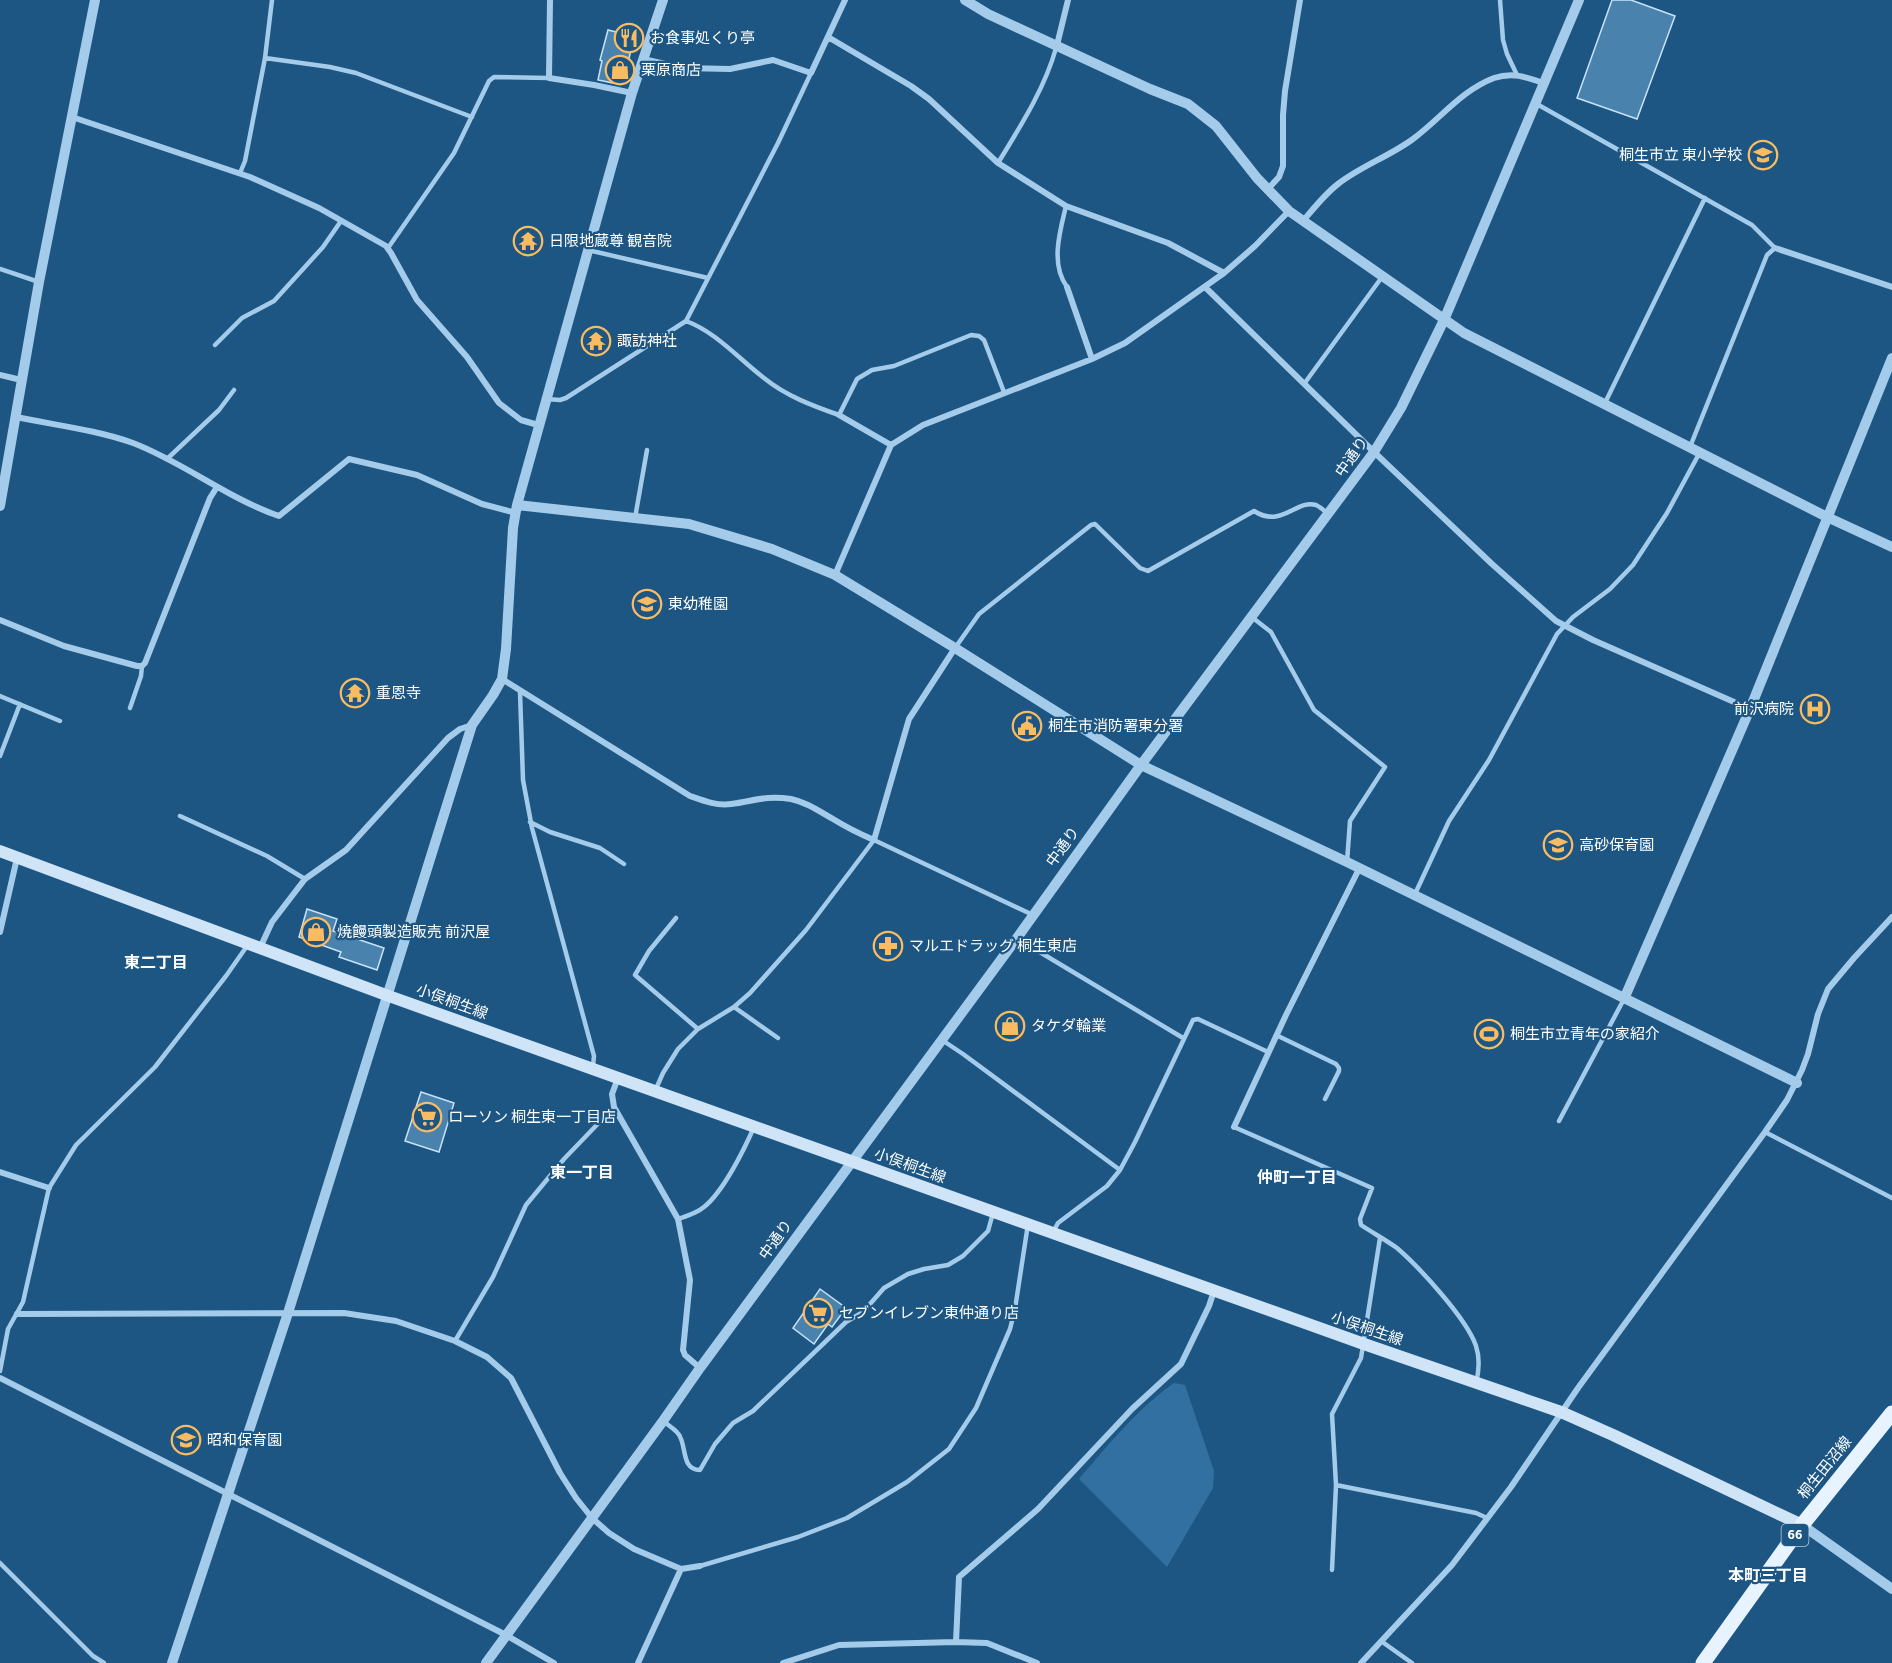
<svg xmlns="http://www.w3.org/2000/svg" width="1892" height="1663" font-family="'Source Sans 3','Noto Sans JP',sans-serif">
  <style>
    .green { fill: #3170a1 }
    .building { fill: #4a82ae; stroke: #c8e3f7; stroke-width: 1.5 }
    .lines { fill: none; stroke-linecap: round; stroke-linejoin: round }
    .service { stroke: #a4ccea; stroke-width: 4.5 }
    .minor { stroke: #a4ccea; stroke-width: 6 }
    .tertiary { stroke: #a4ccea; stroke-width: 10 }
    .secondary { stroke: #cfe5f7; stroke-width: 12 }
    .primary { stroke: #e7f3fe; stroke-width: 15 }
    .labels { text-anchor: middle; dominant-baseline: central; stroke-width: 4.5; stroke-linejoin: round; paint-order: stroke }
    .shield { fill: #1d5683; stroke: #bbccda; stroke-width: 1.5 }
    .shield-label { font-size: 14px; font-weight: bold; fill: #fff }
    .poi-label { font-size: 15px; fill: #fff; stroke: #1d5683; text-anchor: start }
    .street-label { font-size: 15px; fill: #fff; stroke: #1d5683 }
    .neighbourhood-label { font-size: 16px; font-weight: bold; fill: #fff; stroke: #1d5683 }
  </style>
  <rect width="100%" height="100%" fill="#1d5683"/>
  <path class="green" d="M 1174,1383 L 1185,1385 L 1214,1471 L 1213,1488 L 1167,1567 L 1079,1479 C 1108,1445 1138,1408 1174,1383 Z"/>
  <path class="building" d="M 1612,0 L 1631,0 L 1675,16 L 1637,119 L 1577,98 Z
    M 621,28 L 639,33 L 634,51 L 631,50 L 623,83 L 613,81 L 613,83 L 598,80 L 602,61 L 600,60 L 608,30 L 620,33 Z
    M 307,909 L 337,919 L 333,931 L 384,948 L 377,970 L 339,957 L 341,952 L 299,937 Z
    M 421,1092 L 454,1103 L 439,1152 L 405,1141 Z
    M 820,1289 L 846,1308 L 832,1327 L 828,1324 L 814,1344 L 793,1328 Z"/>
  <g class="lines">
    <path class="service" d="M 1500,0 L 1503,40 L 1507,54 L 1517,75
      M 265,58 L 330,67 L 356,73 L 472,117
      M 1535,103 L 1752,225 L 1775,248 L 1767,255 L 1690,447
      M 998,163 C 1020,127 1045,88 1056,48
      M 240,173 L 245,161 L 265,58 L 272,0
      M 1066,206 C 1060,231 1050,264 1067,287
      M 388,248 L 454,153 L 489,81 L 494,77 L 549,78
      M 588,250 L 708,278
      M 0,269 L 39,282
      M 686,321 C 716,332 739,359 764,378 C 786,396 813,406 839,415 L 857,379 L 872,370 L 894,366 L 971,335 L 979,336 L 984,340 L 1004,392
      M 215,345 L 242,318 L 274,301 L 323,247 L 341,221
      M 1304,384 L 1382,277
      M 546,399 L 560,400 L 566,398 L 686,321 L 778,143 L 811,73
      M 1604,405 L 1705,198
      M 167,459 L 219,410 L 234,390
      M 635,518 L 647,450
      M 1253,618 L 1271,632 L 1314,710 L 1385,767 L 1350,821 L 1347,862
      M 955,648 L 979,614 L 1091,525 L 1095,524 L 1140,568 L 1148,571 L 1254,511 C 1282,529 1296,499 1316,505 C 1320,507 1325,511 1328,514
      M 520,692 L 523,780 L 532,828 L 594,1056 L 593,1066
      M 0,696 L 60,721
      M 130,708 L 141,676 L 142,666
      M 0,756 L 20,704
      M 180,816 L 267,856 L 305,879
      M 530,822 L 550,832 L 600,848 L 624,864
      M 1415,894 L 1449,821 L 1489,760 L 1557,634 L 1573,617 L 1610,589 L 1633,565 L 1667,513 L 1700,452
      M 676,918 L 649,951 L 635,975 L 698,1029
      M 1018,939 L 1183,1038
      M 734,1007 L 778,1038
      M 1276,1035 L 1336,1064 L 1339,1068 L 1339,1071 L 1325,1099
      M 942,1040 L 963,1054 L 1120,1170
      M 655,1091 L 663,1073 L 678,1049 L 698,1029 L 734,1007 L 750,993 L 806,930 L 874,840 L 1033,915
      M 1559,1121 L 1624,999
      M 1234,1127 L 1372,1188 L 1360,1219 L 1361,1225 C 1373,1233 1386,1240 1397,1248 C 1419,1267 1467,1319 1476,1346 C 1480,1358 1479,1371 1476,1383
      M 1765,1132 L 1892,1198
      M 678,1219 C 687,1216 697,1213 704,1207 C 723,1192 744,1150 754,1127
      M 1053,1232 L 1058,1223 L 1107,1186 L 1120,1170 L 1135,1142 L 1193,1020 L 1198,1019 L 1268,1052
      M 455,1341 L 493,1277 L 526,1205 L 564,1159 L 614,1107
      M 0,1371 L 8,1329 L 23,1302 L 49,1188 L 76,1145 L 155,1067 L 226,976 L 247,946
      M 663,1421 C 669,1426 679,1431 681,1439 C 686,1451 683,1470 700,1470 L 715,1444 L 733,1423 L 753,1411 L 846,1322 L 863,1312 L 884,1288 L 908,1274 L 924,1269 L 948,1265 L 963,1256 L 988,1231 L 993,1213
      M 1336,1485 L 1476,1513 L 1487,1518
      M 0,1563 L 93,1656 L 104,1663
      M 700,1566 L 798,1537 L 847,1518 L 907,1482 L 949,1449 L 976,1408 L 1010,1329 L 1015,1309 L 1028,1224
      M 1332,1570 L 1336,1485 L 1332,1414 L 1361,1358 L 1380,1238
      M 1381,1641 L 1412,1663"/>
    <path class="minor" d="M 550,0 L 549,78 L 594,85 L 632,93
      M 828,37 L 911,86 L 929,99 L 998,163 L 1066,206 L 1168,243 L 1224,273
      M 1057,45 L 1068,0
      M 643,59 L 683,68 L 730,69 L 773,60 L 811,73 L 845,0
      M 72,117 L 250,177 L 319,208 L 386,246 L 391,253 L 417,300 L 467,357 L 499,403 L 521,420 L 538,425
      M 1267,190 L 1279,177 L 1283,166 L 1283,115 L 1285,91 L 1300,0
      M 1303,221 C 1314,208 1325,194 1338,184 C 1361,166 1390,156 1413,139 C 1440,119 1462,90 1494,78 C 1513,72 1526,77 1543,83
      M 1775,248 L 1892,287
      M 1067,287 L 1092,359
      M 1205,287 L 1374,452 L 1492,564 L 1556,621 L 1593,640 L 1750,709
      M 0,375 L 21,380
      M 839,415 L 891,445
      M 16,417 C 54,425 97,430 133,443 C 183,462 227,498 279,516 L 349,459 L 417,475 L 482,504 L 516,513
      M 835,575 L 891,445 L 923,425 L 1092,359 L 1125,343 L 1224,273 L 1255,246 L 1289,211
      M 0,620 L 64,646 L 137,666 L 142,666 L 145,663 L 210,498 L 217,487
      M 502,679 L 690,796 C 704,801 717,806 731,804 C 754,801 766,795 791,799 C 806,802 819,811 833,819 C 846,827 860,834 874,840 L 909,719 L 955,648
      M 0,932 L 17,858
      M 260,948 L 272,922 L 305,879 L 346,850 L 448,738 L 460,729 L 472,725
      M 618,1078 L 612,1094 L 614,1107 L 678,1219 L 690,1280 L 683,1350 L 685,1355 L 700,1368
      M 1234,1127 L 1286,1015 L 1359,869
      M 0,1172 L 49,1188
      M 17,1314 L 344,1313 L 396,1321 L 455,1341 L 487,1357 L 511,1378 L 560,1473 L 576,1498 L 592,1518 L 609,1533 L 634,1549 L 681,1569 L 700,1566
      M 0,1378 L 506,1635 L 554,1663
      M 956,1642 L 959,1577 L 1038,1509 L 1132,1409 L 1181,1364 L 1209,1306 L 1214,1291
      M 638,1663 L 681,1569
      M 783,1663 L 839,1645 L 956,1642 L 987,1643 L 1037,1663
      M 1361,1663 L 1452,1565 L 1511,1487 L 1578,1388 L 1765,1132 L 1787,1100 L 1802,1070 L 1808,1054 L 1818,1014 L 1828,989 L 1854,958 L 1892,917"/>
    <path class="tertiary" d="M 965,0 L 988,14 L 1150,89 L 1188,104 L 1216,126 L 1257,178 L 1289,211 L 1464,333 L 1827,517 L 1892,547
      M 517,505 L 689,524 L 772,549 L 835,575 L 955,648 L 1141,765 L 1347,862 L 1797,1083
      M 0,506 L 39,282 L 95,0
      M 1624,999 L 1750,709 L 1892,358
      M 1802,1525 L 1892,1589
      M 172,1663 L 288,1313 L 472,725 L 493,695 L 502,679 L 506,649 L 513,528 L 517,505 L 632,93 L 663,0
      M 486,1663 L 663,1421 L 700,1368 L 1017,938 L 1141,765 L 1374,452 L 1401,408 L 1444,320 L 1579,0"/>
    <path class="secondary" d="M 0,851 L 386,995 L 618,1078 L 1364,1344 L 1561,1412 L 1613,1435 L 1802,1525"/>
    <path class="primary" d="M 1703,1663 L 1802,1525 L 1892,1413"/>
  </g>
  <defs>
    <g id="restaurant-ring" transform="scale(1.5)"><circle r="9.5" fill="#1d5683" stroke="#f9bc62" stroke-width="1.5"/><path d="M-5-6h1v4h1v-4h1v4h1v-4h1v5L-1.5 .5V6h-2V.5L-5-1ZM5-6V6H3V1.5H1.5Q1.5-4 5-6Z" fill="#f9bc62"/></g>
    <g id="shop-ring" transform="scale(1.5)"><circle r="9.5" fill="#1d5683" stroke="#f9bc62" stroke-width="1.5"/><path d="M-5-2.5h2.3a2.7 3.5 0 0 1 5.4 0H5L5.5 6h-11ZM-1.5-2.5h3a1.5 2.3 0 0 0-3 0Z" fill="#f9bc62"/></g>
    <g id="school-ring" transform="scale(1.5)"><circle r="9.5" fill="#1d5683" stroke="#f9bc62" stroke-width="1.5"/><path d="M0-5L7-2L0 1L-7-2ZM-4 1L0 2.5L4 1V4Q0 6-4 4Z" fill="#f9bc62"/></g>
    <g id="temple-ring" transform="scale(1.5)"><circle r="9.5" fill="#1d5683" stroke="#f9bc62" stroke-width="1.5"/><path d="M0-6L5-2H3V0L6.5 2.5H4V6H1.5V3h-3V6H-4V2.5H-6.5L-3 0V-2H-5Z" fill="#f9bc62"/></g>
    <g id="hospital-ring" transform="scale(1.5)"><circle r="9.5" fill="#1d5683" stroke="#f9bc62" stroke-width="1.5"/><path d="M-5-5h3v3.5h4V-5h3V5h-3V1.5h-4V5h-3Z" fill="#f9bc62"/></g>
    <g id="civic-ring" transform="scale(1.5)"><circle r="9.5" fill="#1d5683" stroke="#f9bc62" stroke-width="1.5"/><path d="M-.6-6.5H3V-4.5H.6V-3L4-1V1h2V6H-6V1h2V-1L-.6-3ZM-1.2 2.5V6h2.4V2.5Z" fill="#f9bc62"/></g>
    <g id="pharmacy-ring" transform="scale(1.5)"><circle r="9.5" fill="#1d5683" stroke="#f9bc62" stroke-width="1.5"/><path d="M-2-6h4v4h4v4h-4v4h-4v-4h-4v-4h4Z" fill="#f9bc62"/></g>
    <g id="stadium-ring" transform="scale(1.5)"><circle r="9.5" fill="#1d5683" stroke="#f9bc62" stroke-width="1.5"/><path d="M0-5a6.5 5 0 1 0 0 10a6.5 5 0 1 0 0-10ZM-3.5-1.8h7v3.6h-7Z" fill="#f9bc62"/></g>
    <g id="supermarket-ring" transform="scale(1.5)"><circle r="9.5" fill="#1d5683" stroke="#f9bc62" stroke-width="1.5"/><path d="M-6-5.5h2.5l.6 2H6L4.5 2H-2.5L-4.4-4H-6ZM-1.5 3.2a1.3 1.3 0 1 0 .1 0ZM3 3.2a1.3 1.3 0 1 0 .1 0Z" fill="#f9bc62"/></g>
  </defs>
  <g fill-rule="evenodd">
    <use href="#restaurant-ring" x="629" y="38"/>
    <use href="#shop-ring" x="620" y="70"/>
    <use href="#school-ring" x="1763" y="155"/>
    <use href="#temple-ring" x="528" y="241"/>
    <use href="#temple-ring" x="596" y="341"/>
    <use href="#school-ring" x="647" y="604"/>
    <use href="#temple-ring" x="355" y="693"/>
    <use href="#hospital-ring" x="1815" y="709"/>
    <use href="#civic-ring" x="1027" y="726"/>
    <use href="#school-ring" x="1558" y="845"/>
    <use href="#shop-ring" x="316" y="932"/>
    <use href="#pharmacy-ring" x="888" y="946"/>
    <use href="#shop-ring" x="1010" y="1026"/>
    <use href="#stadium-ring" x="1489" y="1034"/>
    <use href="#supermarket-ring" x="427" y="1117"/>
    <use href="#supermarket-ring" x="818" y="1313"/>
    <use href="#school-ring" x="186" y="1440"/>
  </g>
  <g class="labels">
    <rect class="shield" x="1781.5" y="1524" width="27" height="22" rx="4.5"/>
    <g class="shield-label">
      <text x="1795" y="1535">66</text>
    </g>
    <g class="poi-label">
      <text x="650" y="38">お食事処くり亭</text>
      <text x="641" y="70">栗原商店</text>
      <text x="1742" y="155" text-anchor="end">桐生市立 東小学校</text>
      <text x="549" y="241">日限地蔵尊 観音院</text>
      <text x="617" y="341">諏訪神社</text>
      <text x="668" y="604">東幼稚園</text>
      <text x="376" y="693">重恩寺</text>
      <text x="1794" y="709" text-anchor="end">前沢病院</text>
      <text x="1048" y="726">桐生市消防署東分署</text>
      <text x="1579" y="845">高砂保育園</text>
      <text x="337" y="932">焼饅頭製造販売 前沢屋</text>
      <text x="909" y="946">マルエドラッグ 桐生東店</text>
      <text x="1031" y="1026">タケダ輪業</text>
      <text x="1510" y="1034">桐生市立青年の家紹介</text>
      <text x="448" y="1117">ローソン 桐生東一丁目店</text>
      <text x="839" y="1313">セブンイレブン東仲通り店</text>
      <text x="207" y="1440">昭和保育園</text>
    </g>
    <g class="street-label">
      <text transform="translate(1352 457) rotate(-55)">中通り</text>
      <text transform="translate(1063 847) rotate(-54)">中通り</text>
      <text transform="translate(452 1002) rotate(20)">小俣桐生線</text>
      <text transform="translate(910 1166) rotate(20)">小俣桐生線</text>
      <text transform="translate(776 1240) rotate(-54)">中通り</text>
      <text transform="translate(1367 1329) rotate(19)">小俣桐生線</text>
      <text transform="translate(1825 1468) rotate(-51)">桐生田沼線</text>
    </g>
    <g class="neighbourhood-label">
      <text x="156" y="963">東二丁目</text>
      <text x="582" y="1173">東一丁目</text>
      <text x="1297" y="1178">仲町一丁目</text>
      <text x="1768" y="1576">本町三丁目</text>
    </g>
  </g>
</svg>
